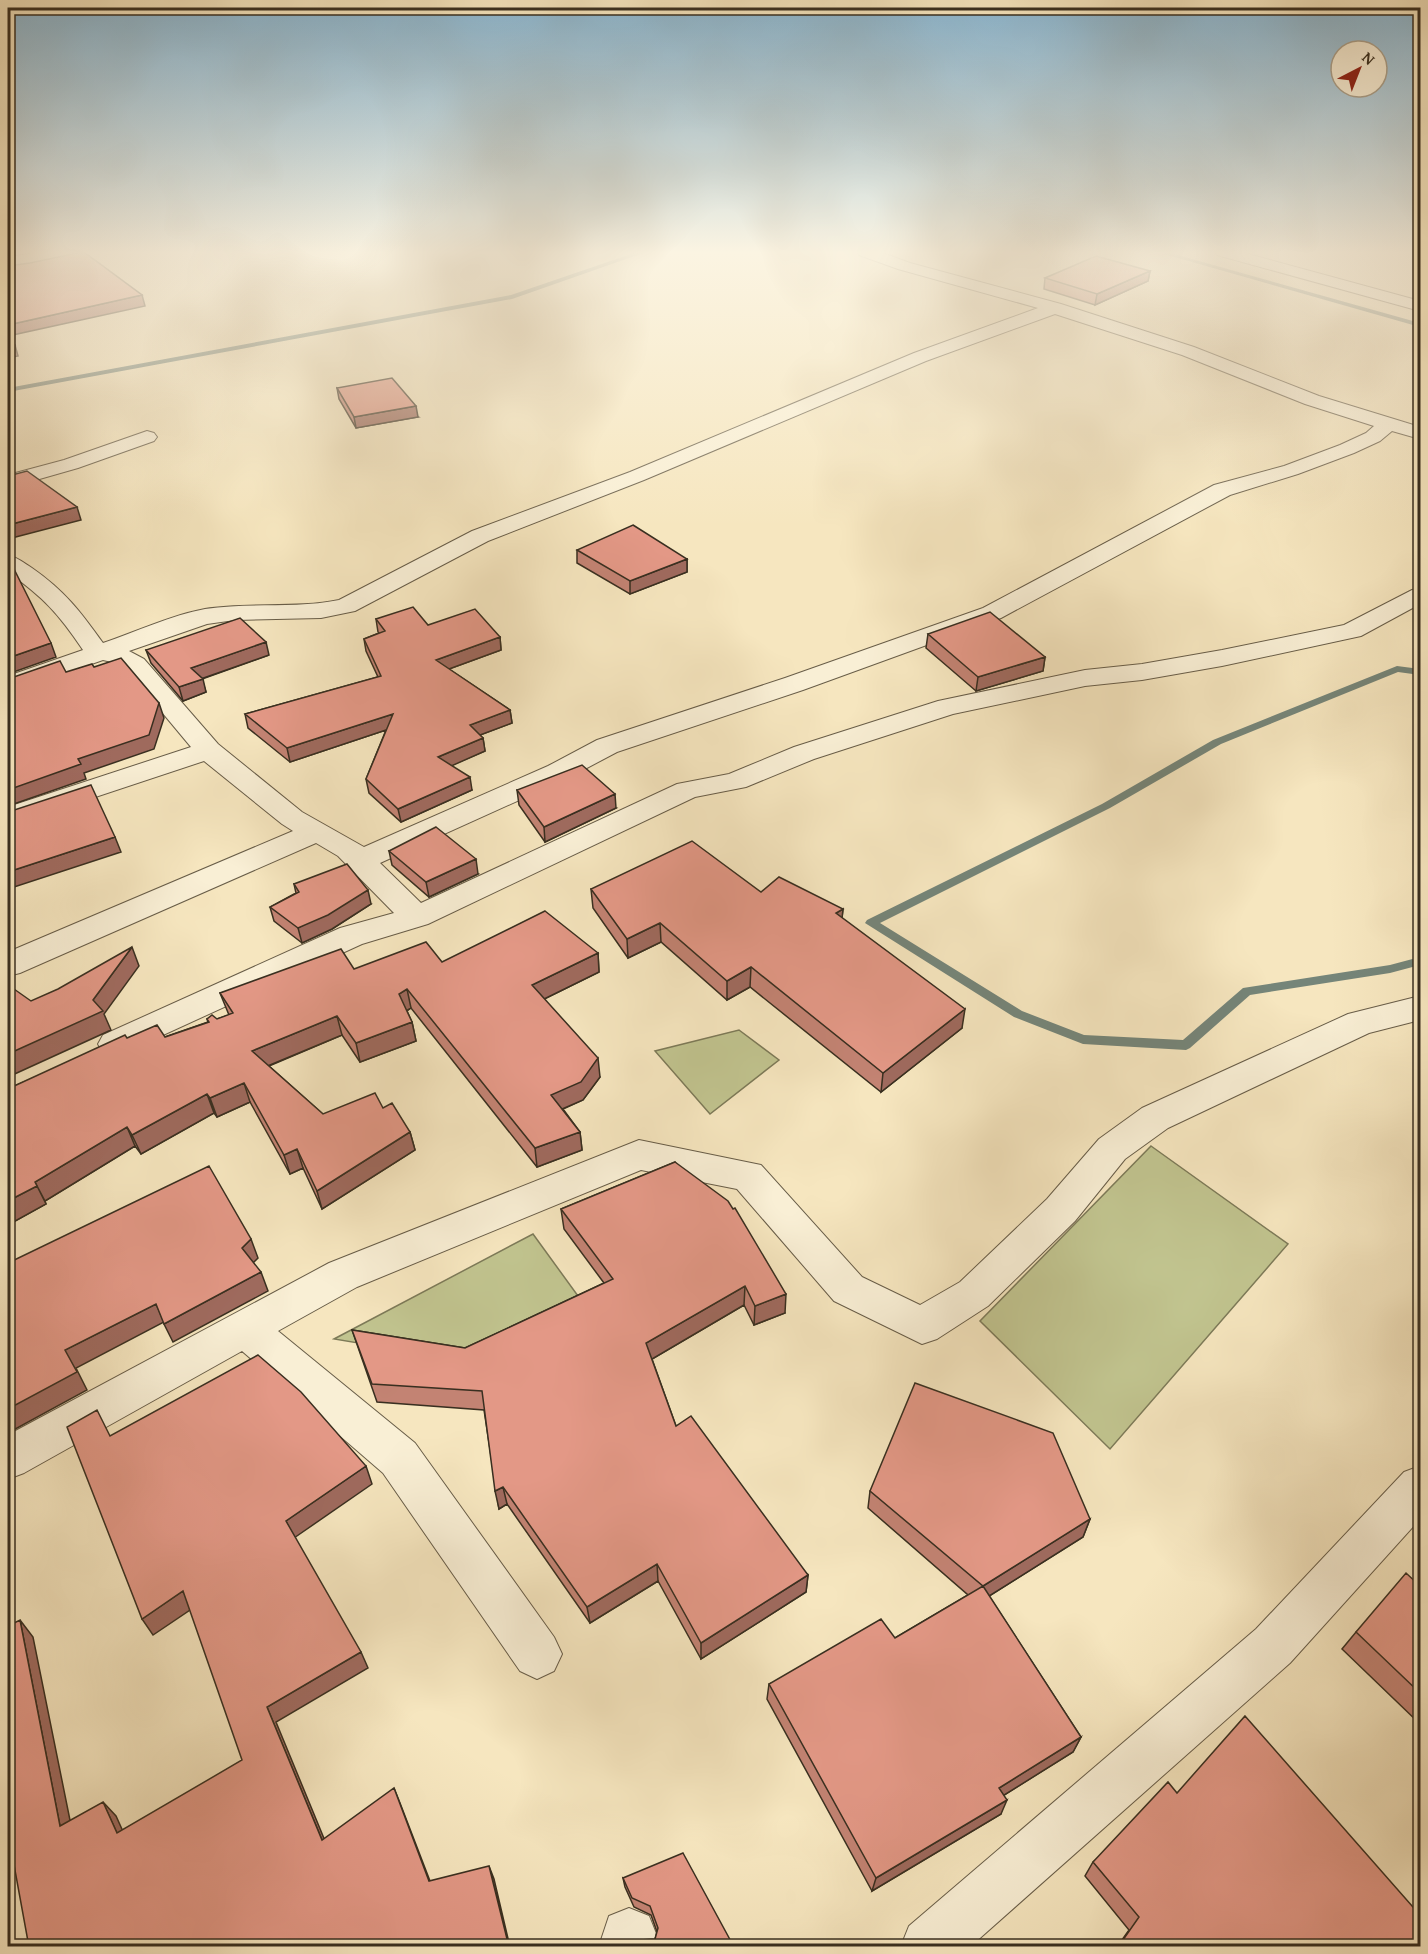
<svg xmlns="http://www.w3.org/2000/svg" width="1428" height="1954" font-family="'Gentium Book Plus',serif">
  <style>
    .green { fill: #c1c48f; stroke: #7d7a58; stroke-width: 1.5 }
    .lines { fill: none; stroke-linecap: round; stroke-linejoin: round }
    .stream { fill: #758579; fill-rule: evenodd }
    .street-casing { stroke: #685d48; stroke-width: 2 }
    .secondary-casing { stroke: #392f20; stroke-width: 2 }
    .street { fill: #f9efd5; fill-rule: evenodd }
    .secondary { fill: #f9efd5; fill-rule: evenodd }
    .wall { fill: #c38373; stroke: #392f20; stroke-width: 1.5 }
    .shaded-wall { fill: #9f6a5e; stroke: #392f20; stroke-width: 1.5 }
    .building { fill: #e39886; stroke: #392f20; stroke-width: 1.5 }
  </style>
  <rect width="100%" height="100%" fill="#f6e6bf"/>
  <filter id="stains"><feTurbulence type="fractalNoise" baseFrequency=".00333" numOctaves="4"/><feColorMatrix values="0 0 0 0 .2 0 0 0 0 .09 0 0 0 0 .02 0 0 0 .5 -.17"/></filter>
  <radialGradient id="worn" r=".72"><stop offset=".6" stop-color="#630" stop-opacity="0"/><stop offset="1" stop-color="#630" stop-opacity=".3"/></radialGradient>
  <path class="green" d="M 739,1030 L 779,1060 L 710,1114 L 655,1051 Z
    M 1151,1146 L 1288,1244 L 1110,1449 L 980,1321 Z
    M 533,1234 L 586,1307 L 472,1362 L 334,1339 Z"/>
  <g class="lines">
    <path class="stream" d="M 637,252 L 646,252 L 512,299 L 8,392 L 8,388 L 511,295 Z
      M 1157,252 L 1167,252 L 1420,323 L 1420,327 Z
      M 1397,666 L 1420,669 L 1420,675 L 1398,672 L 1221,744 L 1110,808 L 880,923 L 1022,1011 L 1084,1035 L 1183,1040 L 1243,988 L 1390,965 L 1420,957 L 1420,965 L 1390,973 L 1250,995 L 1190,1048 L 1186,1050 L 1083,1044 L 1014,1017 L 865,923 L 867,920 L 1102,804 L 1213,740 Z"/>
    <g class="street-casing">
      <path id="street" d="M 857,252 L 880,252 L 910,263 L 1061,304 L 1194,347 L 1319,396 L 1420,427 L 1420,439 L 1392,431 L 1380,441 L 1354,453 L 1298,474 L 1230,495 L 1001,618 L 803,690 L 617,752 L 568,778 L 380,863 L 421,903 L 677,784 L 729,774 L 794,747 L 938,701 L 1085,670 L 1142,664 L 1222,650 L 1344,625 L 1412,590 L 1420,588 L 1420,604 L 1361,636 L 1222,666 L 1142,680 L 1085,686 L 953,714 L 814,759 L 746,787 L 695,797 L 428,924 L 362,944 L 115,1057 L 103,1053 L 98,1044 L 103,1035 L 340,928 L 394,913 L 338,856 L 316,843 L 20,973 L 8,976 L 8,952 L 293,831 L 282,824 L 204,761 L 8,826 L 8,807 L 191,747 L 126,669 L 116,663 L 103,660 L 8,693 L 8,676 L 83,650 C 58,613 44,598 8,572 L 8,555 C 17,557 24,563 32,568 C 65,591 80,611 103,643 C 135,632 172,615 205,609 C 249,602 295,609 339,600 L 472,531 L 630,472 L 914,353 L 1038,308 L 898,269 L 859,255 ZM 1055,314 L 1182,355 L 1305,404 L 1374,426 L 1366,433 L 1340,445 L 1284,466 L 1214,485 L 983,608 L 785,678 L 597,740 L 548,766 L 364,847 L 302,812 L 218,744 L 144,659 L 129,651 L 207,624 L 235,620 L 321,618 L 355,611 L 488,541 L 644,480 L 926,361 Z
        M 1215,252 L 1241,252 L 1420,301 L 1420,311 L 1217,255 Z
        M 147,431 L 154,433 L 157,437 L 154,441 L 78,468 L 8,488 L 8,475 L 64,460 Z
        M 1420,996 L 1420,1020 L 1369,1033 L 1168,1128 L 1125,1159 L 1075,1221 L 988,1306 L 937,1339 L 922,1344 L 834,1301 L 737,1189 L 641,1170 L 357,1287 L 278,1331 L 415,1443 L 554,1637 L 562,1654 L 554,1671 L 537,1679 L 520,1671 L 383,1473 L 242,1351 L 24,1473 L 8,1479 L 8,1435 L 329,1263 L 639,1140 L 761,1165 L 862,1277 L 920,1305 L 960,1282 L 1047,1199 L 1099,1139 L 1142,1108 L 1348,1014 Z
        M 1420,1466 L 1420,1519 L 1290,1663 L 971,1946 L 901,1946 L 909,1926 L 1256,1629 L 1404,1472 Z
        M 629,1908 L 649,1916 L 657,1936 L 655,1946 L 599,1946 L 609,1916 Z"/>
    </g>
    <g class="secondary-casing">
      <path id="secondary" d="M 41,252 L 80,252 L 72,257 L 8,267 L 8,257 Z"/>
    </g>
    <use href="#street" class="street"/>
    <use href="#secondary" class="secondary"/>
  </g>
  <path class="wall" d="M 1150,271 L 1148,281 L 1095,305 L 1044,289 L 1045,278 Z
    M 337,388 L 418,417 L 356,428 L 339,399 Z
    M 577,550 L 687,559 L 687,572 L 630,594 L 577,563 Z
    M 376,619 L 428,625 L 500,637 L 501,650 L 449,669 L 510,710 L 512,723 L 480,735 L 483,738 L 485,751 L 452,765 L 472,790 L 401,822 L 369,793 L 366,779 L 386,730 L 290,762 L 248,728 L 245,714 L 378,677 L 366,651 L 364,639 L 379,633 L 378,632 Z
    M 928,634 L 1045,657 L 1043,671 L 976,691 L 926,648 Z
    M 146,650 L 269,655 L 202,679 L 206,692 L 183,701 L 151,663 Z
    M 517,790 L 616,808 L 545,842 L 519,805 Z
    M 389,851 L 478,874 L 429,897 L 392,865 Z
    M 294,884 L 371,904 L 332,929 L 302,943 L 274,921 L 270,907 L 296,893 Z
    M 591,889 L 761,892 L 843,909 L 842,918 L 962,1028 L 881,1092 L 750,987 L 727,1000 L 661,942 L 628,958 L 593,908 Z
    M 598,953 L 599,972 L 544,999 L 600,1077 L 583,1100 L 563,1109 L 580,1132 L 582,1150 L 537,1167 L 411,1008 L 407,1011 L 412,1022 L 416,1041 L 360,1062 L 342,1035 L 269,1066 L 323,1114 L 383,1108 L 410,1132 L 415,1150 L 322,1209 L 303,1168 L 290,1174 L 250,1102 L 217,1117 L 214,1113 L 141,1154 L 135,1146 L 45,1201 L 46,1204 L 8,1225 L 12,1087 L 127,1038 L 165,1037 L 208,1022 L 207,1019 L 217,1019 L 229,1015 L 220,993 L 354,969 L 442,962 Z
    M 675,1162 L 785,1313 L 754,1325 L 744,1305 L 652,1359 L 676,1426 L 808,1575 L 806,1592 L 701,1659 L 658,1581 L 590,1623 L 507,1504 L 499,1509 L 484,1410 L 377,1402 L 352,1330 L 465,1348 L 604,1283 L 564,1229 L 561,1209 Z
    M 870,1491 L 1090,1519 L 1083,1537 L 989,1596 L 1081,1737 L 1073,1752 L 1004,1795 L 1001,1814 L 872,1891 L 767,1699 L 769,1684 L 895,1638 L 968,1595 L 868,1508 Z
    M 1420,1586 L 1420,1724 L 1342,1649 L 1356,1632 Z
    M 1177,1793 L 1420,1947 L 1117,1947 L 1129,1930 L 1085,1876 L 1093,1862 Z
    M 623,1878 L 734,1947 L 655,1939 L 657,1932 L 651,1915 L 634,1907 L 625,1887 Z"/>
  <path class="shaded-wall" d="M 1150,271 L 1148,281 L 1095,305 L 1097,294 Z
    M 142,295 L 145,306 L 8,336 L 8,325 Z
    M 15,345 L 18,356 L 8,358 L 8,346 Z
    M 416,406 L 418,417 L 356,428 L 354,417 Z
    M 8,459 L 10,459 L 14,471 L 8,473 Z
    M 77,507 L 81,520 L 8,539 L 8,525 Z
    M 687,559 L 687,572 L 630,594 L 630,581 Z
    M 500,637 L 501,650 L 438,673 L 436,660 Z
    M 266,642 L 269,655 L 195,681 L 191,668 Z
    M 51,643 L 56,657 L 8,674 L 8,658 Z
    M 1045,657 L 1043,671 L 976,691 L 978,677 Z
    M 203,679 L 206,692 L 183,701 L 179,687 Z
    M 159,703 L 164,718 L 154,749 L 84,773 L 86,779 L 8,806 L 8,790 L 78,759 Z
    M 510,710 L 512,723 L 472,738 L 470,725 Z
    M 393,714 L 395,727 L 290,762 L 287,748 Z
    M 483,738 L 485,751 L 440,771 L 438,757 Z
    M 470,777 L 472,790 L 401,822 L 398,809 Z
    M 615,794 L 616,808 L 545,842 L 544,827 Z
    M 115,837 L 121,852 L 8,889 L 8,872 Z
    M 476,859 L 478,874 L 429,897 L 426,882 Z
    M 368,890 L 371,904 L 332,929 L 302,943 L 298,928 Z
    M 843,909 L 841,928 L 836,913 Z
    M 660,923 L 661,942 L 628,958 L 627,939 Z
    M 132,947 L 139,966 L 104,1014 L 111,1030 L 8,1077 L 8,1054 L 93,1000 Z
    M 598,953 L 599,972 L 534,1004 L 532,985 Z
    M 751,967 L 750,987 L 727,1000 L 727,981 Z
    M 407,989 L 411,1008 L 403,1013 L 399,994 Z
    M 965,1009 L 962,1028 L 881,1092 L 883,1073 Z
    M 337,1016 L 342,1035 L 258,1070 L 252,1051 Z
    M 412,1022 L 416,1041 L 360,1062 L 356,1043 Z
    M 598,1058 L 600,1077 L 583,1100 L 553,1113 L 551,1095 Z
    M 244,1083 L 250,1102 L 217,1117 L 210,1098 Z
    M 207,1094 L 214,1113 L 141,1154 L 132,1135 Z
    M 127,1127 L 135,1146 L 45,1201 L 35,1182 Z
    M 410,1132 L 415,1150 L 322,1209 L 317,1191 Z
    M 580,1132 L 582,1150 L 537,1167 L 535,1148 Z
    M 297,1149 L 303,1168 L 290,1174 L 284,1155 Z
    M 37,1186 L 46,1204 L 8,1225 L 8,1201 Z
    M 251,1239 L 258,1258 L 249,1267 L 242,1248 Z
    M 261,1272 L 268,1291 L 173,1342 L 164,1324 Z
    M 745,1286 L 744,1305 L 647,1362 L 646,1343 Z
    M 786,1294 L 785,1313 L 754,1325 L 755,1306 Z
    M 156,1304 L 164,1322 L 76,1368 L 87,1390 L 8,1433 L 8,1409 L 65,1350 Z
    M 366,1466 L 372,1484 L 294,1538 L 286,1521 Z
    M 503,1487 L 507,1504 L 499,1509 L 495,1491 Z
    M 1090,1519 L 1083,1537 L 978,1603 L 983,1586 Z
    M 657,1564 L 658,1581 L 590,1623 L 587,1607 Z
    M 808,1575 L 806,1592 L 701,1659 L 701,1643 Z
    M 183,1591 L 193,1608 L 153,1635 L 142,1619 Z
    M 20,1620 L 33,1637 L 74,1840 L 60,1826 Z
    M 361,1652 L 368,1668 L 276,1722 L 330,1853 L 322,1840 L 267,1707 Z
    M 1081,1737 L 1073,1752 L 993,1802 L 999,1788 Z
    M 394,1788 L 400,1803 L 435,1894 L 429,1881 Z
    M 1007,1800 L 1001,1814 L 872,1891 L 876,1878 Z
    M 103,1802 L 116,1816 L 130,1847 L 117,1833 Z
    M 8,1832 L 23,1845 L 8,1856 Z
    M 489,1866 L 494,1879 L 510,1947 L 509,1947 Z"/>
  <path class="building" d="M 82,252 L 84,252 L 142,295 L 8,325 L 8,266 L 30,263 Z
    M 1096,256 L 1150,271 L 1097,294 L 1045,278 Z
    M 8,336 L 15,345 L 8,346 Z
    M 392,378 L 416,406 L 354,417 L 337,388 Z
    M 27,471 L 77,507 L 8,525 L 8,476 Z
    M 633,525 L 687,559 L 630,581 L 577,550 Z
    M 8,565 L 14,569 L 51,643 L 8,658 Z
    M 413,607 L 428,625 L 475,609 L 500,637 L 436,660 L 510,710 L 470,725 L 483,738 L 438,757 L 470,777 L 398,809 L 366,779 L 393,714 L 287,748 L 245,714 L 381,676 L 364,639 L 385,631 L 376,619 Z
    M 990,612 L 1045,657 L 978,677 L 928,634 Z
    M 240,618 L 266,642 L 191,668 L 203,679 L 179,687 L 146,650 Z
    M 121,658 L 159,703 L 149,735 L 78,759 L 81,764 L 8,790 L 8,679 L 60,661 L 66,672 L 92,664 L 94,667 Z
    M 582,765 L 615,794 L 544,827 L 517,790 Z
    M 91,785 L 115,837 L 8,872 L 8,812 Z
    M 436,827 L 476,859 L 426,882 L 389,851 Z
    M 692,841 L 761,892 L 779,877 L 843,909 L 836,913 L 965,1009 L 883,1073 L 751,967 L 727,981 L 660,923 L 627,939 L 591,889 Z
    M 347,864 L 368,890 L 328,915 L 298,928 L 270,907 L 299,892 L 294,884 Z
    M 545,911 L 598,953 L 532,985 L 598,1058 L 581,1082 L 551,1095 L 580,1132 L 535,1148 L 407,989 L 399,994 L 412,1022 L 356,1043 L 337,1016 L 252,1051 L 323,1114 L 375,1093 L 383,1108 L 392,1103 L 410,1132 L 317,1191 L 297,1149 L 284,1155 L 244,1083 L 210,1098 L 207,1094 L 132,1135 L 127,1127 L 35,1182 L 37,1186 L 8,1201 L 8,1088 L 12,1087 L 125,1035 L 127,1038 L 157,1025 L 165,1037 L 209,1022 L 207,1019 L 212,1015 L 217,1019 L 233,1013 L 220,993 L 341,949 L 354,969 L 426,942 L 442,962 Z
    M 132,947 L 93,1000 L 103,1011 L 8,1054 L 8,992 L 14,989 L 31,1001 L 58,989 Z
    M 675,1162 L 728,1201 L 733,1209 L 735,1208 L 786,1294 L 755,1306 L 745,1286 L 646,1343 L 676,1426 L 691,1416 L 808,1575 L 701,1643 L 657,1564 L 587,1607 L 503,1487 L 495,1491 L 482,1391 L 372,1384 L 352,1330 L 465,1348 L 613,1279 L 561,1209 Z
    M 209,1166 L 251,1239 L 242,1248 L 261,1272 L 164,1324 L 156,1304 L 65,1350 L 77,1372 L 8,1409 L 8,1263 Z
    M 258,1355 L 301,1392 L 366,1466 L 286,1521 L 361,1652 L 267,1707 L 322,1840 L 394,1788 L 429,1881 L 489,1866 L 509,1947 L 29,1947 L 8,1832 L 8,1626 L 20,1620 L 60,1826 L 103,1802 L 117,1833 L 242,1760 L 183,1591 L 142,1619 L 67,1427 L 97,1410 L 110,1436 Z
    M 915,1383 L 1053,1433 L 1090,1519 L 983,1586 L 870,1491 Z
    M 1406,1573 L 1420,1586 L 1420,1693 L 1356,1632 Z
    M 983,1586 L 1081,1737 L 999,1788 L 1007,1800 L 876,1878 L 769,1684 L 881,1619 L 895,1638 Z
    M 1245,1716 L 1420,1915 L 1420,1947 L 1118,1947 L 1139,1917 L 1093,1862 L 1168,1782 L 1177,1793 Z
    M 683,1853 L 734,1947 L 630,1947 L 640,1940 L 655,1939 L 658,1928 L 650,1906 L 632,1898 L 623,1878 Z"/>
  <linearGradient id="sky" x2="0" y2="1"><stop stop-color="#8ab8d4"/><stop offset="0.48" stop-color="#fbf4e2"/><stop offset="1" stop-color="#fbf4e2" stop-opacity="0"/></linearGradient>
  <rect width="1428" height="526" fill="url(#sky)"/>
  <rect width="1428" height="1954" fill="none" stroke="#f6e6bf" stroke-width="30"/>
  <rect x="9" y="9" width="1410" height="1936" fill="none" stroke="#392f20" stroke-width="3"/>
  <rect x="15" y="15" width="1398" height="1924" fill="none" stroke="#392f20" stroke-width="1.5"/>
  <g transform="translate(1359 69) rotate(42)"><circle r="28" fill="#f9efd5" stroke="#aca28d" stroke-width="1.5"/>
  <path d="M0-4.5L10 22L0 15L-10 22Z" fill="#8f2418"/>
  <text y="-9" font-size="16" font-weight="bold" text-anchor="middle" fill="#392f20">N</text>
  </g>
  <rect width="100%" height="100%" filter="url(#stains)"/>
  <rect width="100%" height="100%" fill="url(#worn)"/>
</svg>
